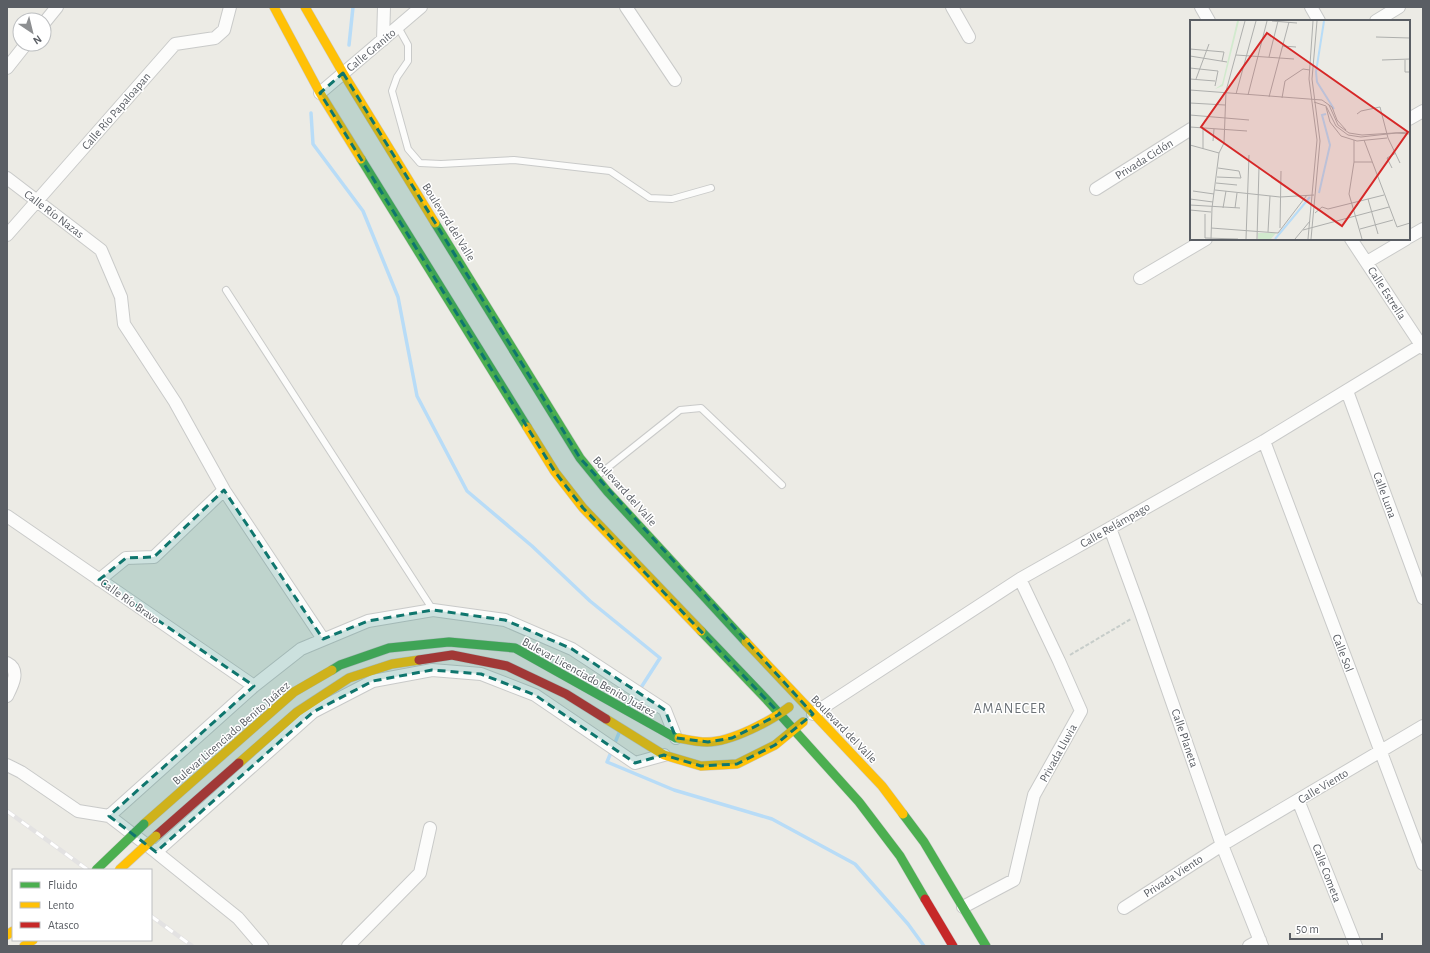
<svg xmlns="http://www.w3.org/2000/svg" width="1430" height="953" font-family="'Alegreya Sans',sans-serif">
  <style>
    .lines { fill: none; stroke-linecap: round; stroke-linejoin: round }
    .stream { stroke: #b8dcf7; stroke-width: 3.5 }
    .lane-casing { stroke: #c9cac9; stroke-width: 8 }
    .street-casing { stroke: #c9cac9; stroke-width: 14 }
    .fast-casing { stroke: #cacaca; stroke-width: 10 }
    .slow-casing { stroke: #cacaca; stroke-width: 10 }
    .jam-casing { stroke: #cacaca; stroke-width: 10 }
    .path { stroke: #c7cdca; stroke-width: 2; stroke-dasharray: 4 2; stroke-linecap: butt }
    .lane { stroke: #fcfcfb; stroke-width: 6 }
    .street { stroke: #fcfcfb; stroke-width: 12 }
    .fast { stroke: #4caf50; stroke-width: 9 }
    .slow { stroke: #ffc107; stroke-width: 9 }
    .jam { stroke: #c62828; stroke-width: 9 }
    .rail-casing { stroke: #e3e2e2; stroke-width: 4.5 }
    .rail { stroke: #fff; stroke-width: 3; stroke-dasharray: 9; stroke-linecap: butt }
    .fast-bridge-casing { stroke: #cacaca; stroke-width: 10; stroke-linecap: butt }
    .slow-bridge-casing { stroke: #cacaca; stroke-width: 10; stroke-linecap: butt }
    .fast-bridge { stroke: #4caf50; stroke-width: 9 }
    .slow-bridge { stroke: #ffc107; stroke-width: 9 }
    .marked { fill: #0f766e; fill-opacity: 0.2; stroke: #0f766e; stroke-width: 3; stroke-dasharray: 8 5; stroke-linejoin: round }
    .labels { text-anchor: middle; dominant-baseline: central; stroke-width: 3; stroke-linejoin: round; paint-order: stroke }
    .street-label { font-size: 12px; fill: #5a5e64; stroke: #fff }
    .quarter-label { font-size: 14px; letter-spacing: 1px; fill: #6b7176; stroke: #fff }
    .inset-river { fill: none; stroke: #b8dcf7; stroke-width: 2 }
    .inset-road { fill: none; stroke: #aeafad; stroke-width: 1 }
    .view { fill: #d62828; fill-opacity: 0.15; stroke: #d62828; stroke-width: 2 }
    .inset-edge { fill: none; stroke: #5a5e64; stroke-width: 2 }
  </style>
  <rect width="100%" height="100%" fill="#ecebe5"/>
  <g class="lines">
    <path class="stream" d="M 349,45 L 353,7
      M 311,113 L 313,144 L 363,211 L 398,297 L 417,396 L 467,491 L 532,546 L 590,601 L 660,658 L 633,700 L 630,705
      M 619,733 L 607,762 L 674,790 L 772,819 L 855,864 L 908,924 L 924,946"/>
    <g class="lane-casing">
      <path id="lane" d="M 398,27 L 408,45 L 408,61 L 397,77 L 392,91 L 408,149 L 420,163 L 441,164 L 514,160 L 610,171 L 650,198 L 672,199 L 711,188
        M 226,290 L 433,610
        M 596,477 L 680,410 L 701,408 L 782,485"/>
    </g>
    <g class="street-casing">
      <path id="street" d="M 626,7 L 675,80
        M 952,7 L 969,37
        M 1201,7 L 1209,21
        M 1311,7 L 1319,21
        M 1376,21 L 1399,7
        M 44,23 L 57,7
        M 383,40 L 384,7
        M 7,68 L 26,44
        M 320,93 L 421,7
        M 1409,119 L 1423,111
        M 7,178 L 101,250 L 121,297 L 124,324 L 175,402 L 224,490 L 154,557 L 126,558 L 99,580
        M 1096,189 L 1191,129
        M 7,235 L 175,44 L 215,38 L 224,30 L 230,7
        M 1409,237 L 1423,229
        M 1351,239 L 1423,348
        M 1367,262 L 1406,239
        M 1140,278 L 1206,239
        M 1347,391 L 1423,598
        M 1264,441 L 1423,864
        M 224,490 L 323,639
        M 7,516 L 254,686
        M 1110,528 L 1141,613 L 1222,845 L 1262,946
        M 7,663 C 21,670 12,686 7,696
        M 813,714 L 1020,579 L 1264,441 L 1423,344
        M 7,765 L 21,772 L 78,811 L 109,816 L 156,852 L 238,918 L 262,946
        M 1298,800 L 1356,946
        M 109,816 L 254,686 L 301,649 L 368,621 L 433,610 L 505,620 L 572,649 L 665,710 L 676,738
        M 156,852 L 313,712 L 373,681 L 432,670 L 481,674 L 535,695 L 635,763 L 664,755
        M 963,907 L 1014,880 L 1034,795 L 1081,711 L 1059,661 L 1020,579
        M 1124,908 L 1222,845 L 1423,726
        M 348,946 L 420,873 L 430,828
        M 1249,946 L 1260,940"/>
    </g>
    <g class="fast-casing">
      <path id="fast" d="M 361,159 L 527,427
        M 435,223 L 580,458 L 607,491 L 746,642
        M 701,631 L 767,700 L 859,802 L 900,856 L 925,899
        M 332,670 L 340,665 L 389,648 L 449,642 L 515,648 L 676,738 L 679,738
        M 903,814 L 924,842 L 986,946"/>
    </g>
    <g class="slow-casing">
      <path id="slow" d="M 274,7 L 320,93 L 361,159
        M 305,7 L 343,73 L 435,223
        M 527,427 L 555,472 L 583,508 L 701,631
        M 746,642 L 882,786 L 903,814
        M 606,719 L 664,755 L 701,766 L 737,764 L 775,745 L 803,722
        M 679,738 C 689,740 698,742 707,742 C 731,742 771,721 789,707
        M 239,763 L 297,712 L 349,678 L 392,664 L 419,660
        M 144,824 L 294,692 L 332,670
        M 7,935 L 13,931
        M 24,946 L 33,940"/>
    </g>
    <g class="jam-casing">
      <path id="jam" d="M 419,660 L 452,655 L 507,666 L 566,694 L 606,719
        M 156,836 L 239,763
        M 925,899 L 953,946"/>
    </g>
    <path class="path" d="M 1070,655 L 1131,619"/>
    <use href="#lane" class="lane"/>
    <use href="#street" class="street"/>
    <use href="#fast" class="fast"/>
    <use href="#slow" class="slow"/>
    <use href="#jam" class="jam"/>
    <g class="rail-casing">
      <path id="rail" d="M 7,811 L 88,870
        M 151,916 L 192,946"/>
    </g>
    <use href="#rail" class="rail"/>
    <g class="fast-bridge-casing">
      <path id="fast-bridge" d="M 96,870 L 144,824"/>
    </g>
    <g class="slow-bridge-casing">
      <path id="slow-bridge" d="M 119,870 L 156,836"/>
    </g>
    <use href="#fast-bridge" class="fast-bridge"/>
    <use href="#slow-bridge" class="slow-bridge"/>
  </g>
  <path class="marked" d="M 343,73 L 580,458 L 813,714 L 775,745 L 737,764 L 701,766 L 664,755 L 635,763 L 535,695 L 481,674 L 432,670 L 373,681 L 313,712 L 156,852 L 109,816 L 254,686 L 99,580 L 126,558 L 154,557 L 224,490 L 323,639 L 368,621 L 433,610 L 505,620 L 572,649 L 665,710 L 676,738 L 708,742 L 732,738 L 780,714 L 583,508 L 555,472 L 320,93 Z"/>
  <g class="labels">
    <g class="street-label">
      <text transform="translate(371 50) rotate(-40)">Calle Granito</text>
      <text transform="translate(116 111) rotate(-49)">Calle Río Papaloapan</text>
      <text transform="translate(1144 159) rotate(-32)">Privada Ciclón</text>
      <text transform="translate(54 214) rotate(37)">Calle Río Nazas</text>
      <text transform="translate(449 222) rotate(58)">Boulevard del Valle</text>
      <text transform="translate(1387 293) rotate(57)">Calle Estrella</text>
      <text transform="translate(625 491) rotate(48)">Boulevard del Valle</text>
      <text transform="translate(1385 495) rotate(70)">Calle Luna</text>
      <text transform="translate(1115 525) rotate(-30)">Calle Relámpago</text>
      <text transform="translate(130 601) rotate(35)">Calle Río Bravo</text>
      <text transform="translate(1343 653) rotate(69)">Calle Sol</text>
      <text transform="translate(589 677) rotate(29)">Bulevar Licenciado Benito Juárez</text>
      <text transform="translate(844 729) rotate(46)">Boulevard del Valle</text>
      <text transform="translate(231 733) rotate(-41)">Bulevar Licenciado Benito Juárez</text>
      <text transform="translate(1185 738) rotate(71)">Calle Planeta</text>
      <text transform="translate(1058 753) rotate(-61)">Privada Lluvia</text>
      <text transform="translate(1323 786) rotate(-31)">Calle Viento</text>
      <text transform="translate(1327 873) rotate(69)">Calle Cometa</text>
      <text transform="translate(1173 876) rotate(-33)">Privada Viento</text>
    </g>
    <g class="quarter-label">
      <text x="1010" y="709">AMANECER</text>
    </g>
  </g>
  <g transform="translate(1190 20)">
    <rect width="220" height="220" fill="#ecebe5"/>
    <path d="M 47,1 L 49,1 L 33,66 L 25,69 L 32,64 ZM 68,213 L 86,213 L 81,219 L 68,219 Z" fill="#d2eace"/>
    <path class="inset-river" d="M 134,1 L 126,52 L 127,62 L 144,89M 129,173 L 140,125 L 132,95 L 136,94M 85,219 L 120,177"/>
    <path class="inset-road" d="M 82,1 L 107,3M 186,17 L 220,18M 93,26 L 106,27M 0,29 L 34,32 L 32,41M 46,35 L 104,39M 0,36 L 37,42M 79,37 L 88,1M 192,40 L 220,39M 215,40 L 215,52 L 220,52M 0,48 L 28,51 L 25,66M 0,59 L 25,61M 6,59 L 19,24M 0,70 L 132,80 L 139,85 L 148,105 L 159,113 L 172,115 L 220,112M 46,74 L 66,1M 58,75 L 77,1M 79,77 L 99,2M 92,78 L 95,61 L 113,49 L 120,50M 124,82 L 136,86 L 146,106 L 158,115 L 171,117 L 206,113 L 220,114M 0,83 L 35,85M 139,85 L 142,87 L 147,100 L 156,110M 136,87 L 140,102 L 151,116 L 167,121 L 197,118M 167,94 L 171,91 L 190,87 L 198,118 L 210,143M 0,95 L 59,100M 0,107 L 57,111M 174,120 L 207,207 L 220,203M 23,121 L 24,109M 0,125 L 29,133M 13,129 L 13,108M 164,142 L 164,120M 202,148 L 197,138 L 206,133M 27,157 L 51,158 L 49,151 L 28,148M 26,163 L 47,165M 25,170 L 90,177 L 124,175M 3,171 L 24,174M 0,179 L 23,182M 178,179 L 188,214M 0,185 L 50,188M 33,188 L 36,171M 45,188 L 47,173M 0,190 L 21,192M 125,193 L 132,187 L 138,189 L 194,175M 15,194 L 15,218 L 48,219M 21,208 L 88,213 L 117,175M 90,208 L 91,151M 170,209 L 203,200M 113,210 L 199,187M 78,212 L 80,176M 21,219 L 22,188 L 29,133 L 34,123 L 36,71 L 55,1M 56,219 L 59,135M 67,219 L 69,147M 105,219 L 120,201M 118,219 L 127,120 L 119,59 L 123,1M 121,219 L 130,121 L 122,59 L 127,1M 172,219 L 159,174 L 164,142 L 182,142"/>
    <path class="view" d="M 77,13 L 218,112 L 152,206 L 11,107 Z"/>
    <rect width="220" height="220" class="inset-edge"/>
  </g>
  <rect width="1430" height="953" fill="none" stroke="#5a5e64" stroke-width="16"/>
  <rect x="12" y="869" width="140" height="72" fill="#ffffff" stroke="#bdbfc1"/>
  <rect x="20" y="882" width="20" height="6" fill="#4caf50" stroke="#bdbfc1"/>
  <text x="48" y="889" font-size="12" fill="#5a5e64">Fluido</text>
  <rect x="20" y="902" width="20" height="6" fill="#ffc107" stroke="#bdbfc1"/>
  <text x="48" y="909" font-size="12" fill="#5a5e64">Lento</text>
  <rect x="20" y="922" width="20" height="6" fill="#c62828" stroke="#bdbfc1"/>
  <text x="48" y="929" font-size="12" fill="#5a5e64">Atasco</text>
  <g transform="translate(32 32) rotate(145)"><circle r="19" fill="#ffffff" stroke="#bdbfc1"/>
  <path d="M0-3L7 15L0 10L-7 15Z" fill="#8d8f91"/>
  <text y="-6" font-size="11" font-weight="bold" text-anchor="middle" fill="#5a5e64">N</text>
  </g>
  <path d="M1290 933v6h92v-6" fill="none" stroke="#5a5e64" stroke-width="2"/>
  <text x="1296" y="933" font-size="12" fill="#5a5e64" stroke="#ffffff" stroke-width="3" paint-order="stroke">50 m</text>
</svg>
